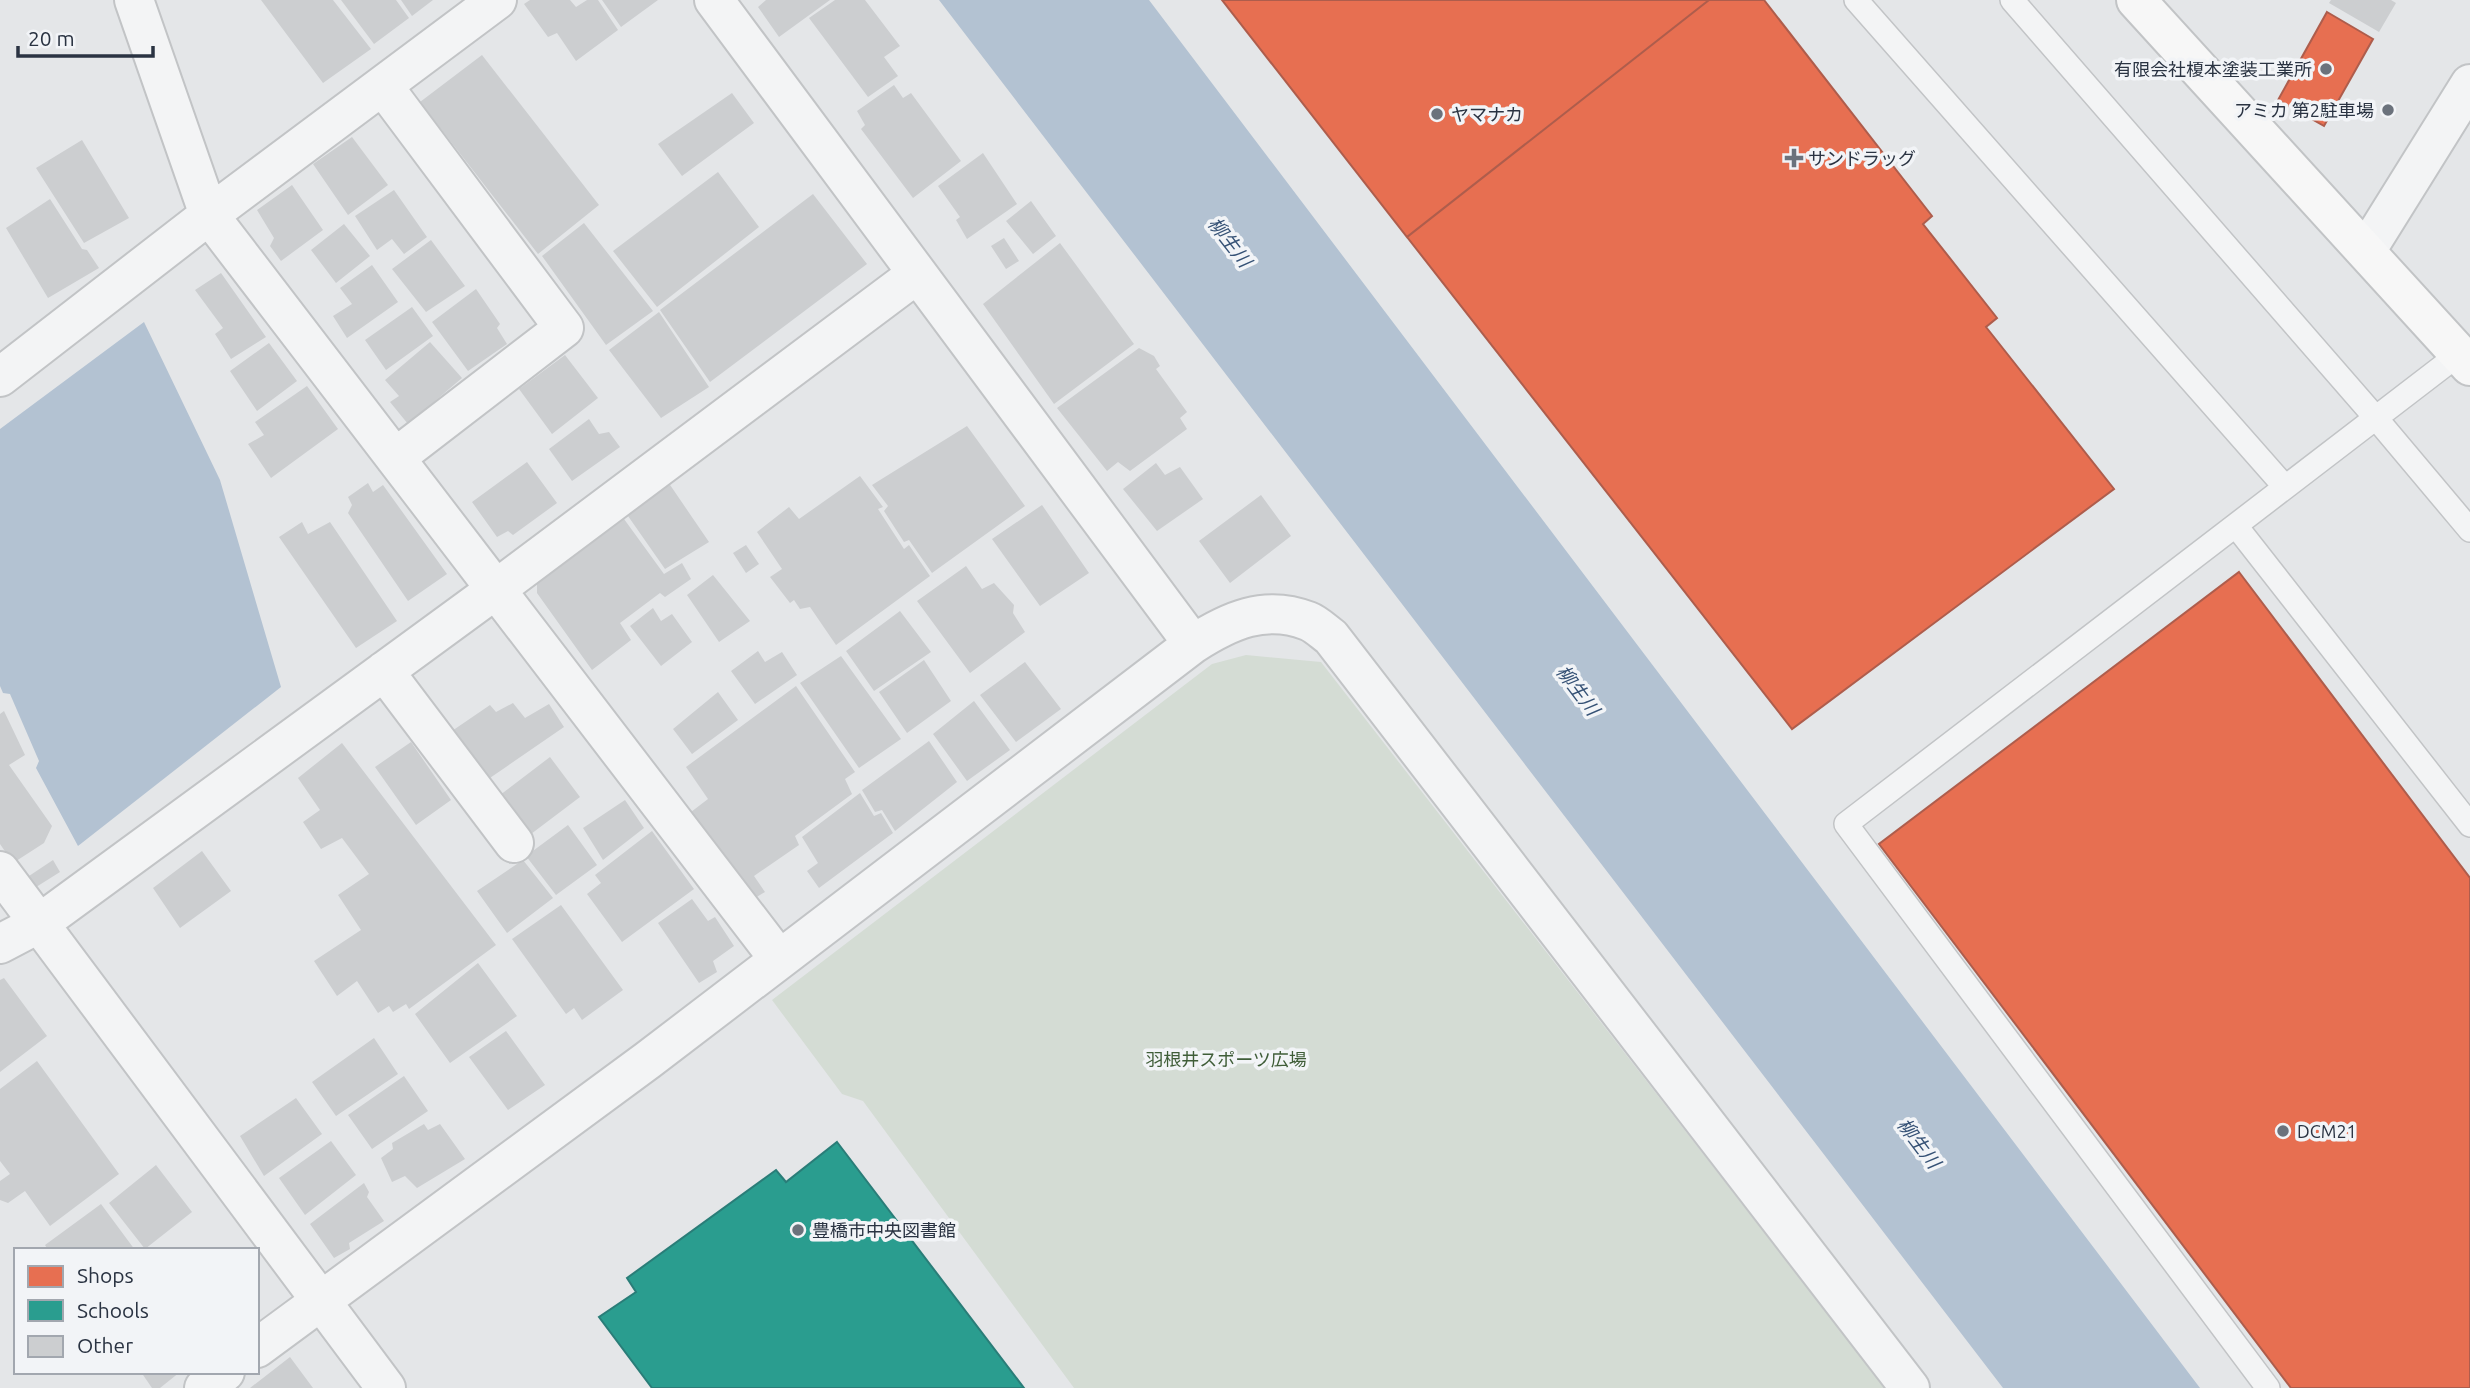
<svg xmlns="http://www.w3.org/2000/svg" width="2470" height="1388" font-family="Ubuntu,'Noto Sans JP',sans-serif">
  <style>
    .green { fill: #d4dcd4 }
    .water { fill: #b3c2d2 }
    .shops { fill: #e76f51; stroke: #ae5d4c; stroke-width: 2 }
    .schools { fill: #2a9d8f; stroke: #2a7d78; stroke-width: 2 }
    .building { fill: #ccced0 }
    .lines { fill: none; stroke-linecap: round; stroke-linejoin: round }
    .lane-casing { stroke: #c2c4c6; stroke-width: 26 }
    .street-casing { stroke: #c2c4c6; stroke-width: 42 }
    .secondary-casing { stroke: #c2c4c6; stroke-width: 42 }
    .lane { stroke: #f3f4f5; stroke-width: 23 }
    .street { stroke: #f3f4f5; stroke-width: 38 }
    .secondary { stroke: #f7f7f7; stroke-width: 38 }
    .poi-dot { fill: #6b727c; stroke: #f2f4f7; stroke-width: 2.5 }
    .labels { text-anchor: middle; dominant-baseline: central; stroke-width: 7; stroke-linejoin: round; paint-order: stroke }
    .poi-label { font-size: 18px; fill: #2a3342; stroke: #f2f4f7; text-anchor: start }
    .park-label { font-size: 18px; fill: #3f5d38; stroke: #f2f4f7 }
    .water-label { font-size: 19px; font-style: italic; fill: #355175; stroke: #f2f4f7 }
  </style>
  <rect width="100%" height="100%" fill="#e4e6e8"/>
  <path class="green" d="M 1246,655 L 1321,662 L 1885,1388 L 1074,1388 L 863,1101 L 842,1094 L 772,1000 L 1212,664 Z"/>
  <path class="water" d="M 939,0 L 1149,0 L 2200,1388 L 2003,1388 Z
    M 144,322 L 220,480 L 281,687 L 78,846 L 36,768 L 39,761 L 10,694 L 3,693 L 0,686 L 0,429 Z"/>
  <path class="shops" d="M 1222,0 L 1709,0 L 1407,237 Z
    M 1709,0 L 1764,0 L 1932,216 L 1923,224 L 1997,318 L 1986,327 L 2114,489 L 1792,729 L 1407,237 Z
    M 2327,12 L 2373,39 L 2324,126 L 2278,100 Z
    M 2239,572 L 2470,878 L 2470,1388 L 2291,1388 L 1879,844 Z"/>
  <path class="schools" d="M 837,1142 L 1024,1388 L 652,1388 L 599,1317 L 636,1292 L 627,1278 L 776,1170 L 786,1182 Z"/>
  <path class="building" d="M 261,0 L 333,0 L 371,49 L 323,83 Z
    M 341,0 L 396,0 L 409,18 L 374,44 Z
    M 401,0 L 433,0 L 412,16 Z
    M 530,0 L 570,0 L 576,7 L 587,0 L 598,0 L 618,30 L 576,61 L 557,33 L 548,37 L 524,4 Z
    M 602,0 L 658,0 L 621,27 Z
    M 766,0 L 830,0 L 779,37 L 758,7 Z
    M 835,0 L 865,0 L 900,46 L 884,57 L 898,76 L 868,97 L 809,18 Z
    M 2331,0 L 2391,0 L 2396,3 L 2379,32 L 2329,3 Z
    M 482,55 L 599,205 L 538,254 L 420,102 Z
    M 894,85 L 903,98 L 911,93 L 961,161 L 913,198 L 861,129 L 865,125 L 857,111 Z
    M 732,93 L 754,123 L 682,176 L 658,144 Z
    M 352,137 L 388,185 L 348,215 L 313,164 Z
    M 82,140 L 129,218 L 84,243 L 36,168 Z
    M 983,153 L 1017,204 L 967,239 L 956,220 L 960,217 L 938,186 Z
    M 718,172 L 759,227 L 657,307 L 613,251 Z
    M 292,185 L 323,230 L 281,261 L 270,246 L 274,238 L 257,210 Z
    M 394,190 L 427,237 L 404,254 L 392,239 L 377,250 L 355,216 Z
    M 813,194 L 867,264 L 710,382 L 660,310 Z
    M 50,199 L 82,249 L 87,250 L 99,268 L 48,298 L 6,228 Z
    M 1031,201 L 1056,236 L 1033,254 L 1006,221 Z
    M 584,223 L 653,311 L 606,345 L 542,256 Z
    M 344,224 L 370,256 L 336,283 L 311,250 Z
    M 1004,238 L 1019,261 L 1006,269 L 991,246 Z
    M 431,240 L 465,286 L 426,312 L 392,269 Z
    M 1060,243 L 1134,344 L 1054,404 L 983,304 Z
    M 372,265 L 398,302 L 347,338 L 333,316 L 352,304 L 340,288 Z
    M 221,273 L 266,337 L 231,359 L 215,334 L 223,328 L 195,290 Z
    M 476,289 L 500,324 L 497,328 L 507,344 L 468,371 L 432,322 Z
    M 412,307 L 433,336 L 386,370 L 365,340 Z
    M 659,312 L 709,387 L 661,418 L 609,350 Z
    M 430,342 L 462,378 L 408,424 L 390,402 L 399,396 L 385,380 Z
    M 269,343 L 297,381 L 257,411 L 230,371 Z
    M 1139,348 L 1154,356 L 1160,366 L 1156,369 L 1187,412 L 1180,418 L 1187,429 L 1130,471 L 1118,462 L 1107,471 L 1057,408 Z
    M 565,355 L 598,398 L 552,434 L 519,389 Z
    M 307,386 L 338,429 L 271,478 L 248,444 L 264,435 L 255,422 Z
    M 589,419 L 599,434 L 609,432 L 620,447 L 572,481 L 549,449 Z
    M 967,426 L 1025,506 L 932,573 L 909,540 L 904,542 L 884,511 L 888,506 L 872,485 Z
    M 527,462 L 557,503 L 513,535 L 508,531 L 497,537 L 472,502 Z
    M 1156,463 L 1165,475 L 1180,467 L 1203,499 L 1157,531 L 1123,489 Z
    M 860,476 L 883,507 L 878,509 L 904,549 L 909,545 L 930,576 L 836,645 L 810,607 L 800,609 L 794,600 L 790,603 L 770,577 L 782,569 L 757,532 L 789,507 L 799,519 Z
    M 666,479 L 709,542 L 665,569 L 628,516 L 629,512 Z
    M 368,483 L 373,492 L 383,485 L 447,574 L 408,601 L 348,513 L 352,505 L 348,497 Z
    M 1261,495 L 1291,536 L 1230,583 L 1199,541 Z
    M 1042,505 L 1089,573 L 1040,606 L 992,539 Z
    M 624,519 L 664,574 L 682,563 L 691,579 L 665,597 L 660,593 L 620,623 L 631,640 L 592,670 L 537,593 L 537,584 Z
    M 302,522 L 308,534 L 330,522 L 397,621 L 356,648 L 279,537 Z
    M 746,545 L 759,564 L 746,573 L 733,553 Z
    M 966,566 L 982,589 L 994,583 L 1014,605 L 1013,613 L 1025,632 L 970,673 L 917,601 Z
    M 713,575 L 750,621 L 719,642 L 687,595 Z
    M 653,608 L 661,621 L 672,614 L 692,642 L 661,666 L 630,626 Z
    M 900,611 L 931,652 L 874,691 L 846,651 Z
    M 758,651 L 765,662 L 782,652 L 797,675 L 755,704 L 731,671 Z
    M 841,656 L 901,739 L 859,768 L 800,683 Z
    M 924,660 L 951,701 L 907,733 L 879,692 Z
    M 1025,662 L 1061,709 L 1016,742 L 980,695 Z
    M 796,686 L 855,772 L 845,779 L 852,794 L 795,836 L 799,845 L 754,876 L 765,892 L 755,898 L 691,812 L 708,799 L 686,767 Z
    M 718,692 L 738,720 L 692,754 L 673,729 Z
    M 974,701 L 1010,750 L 967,781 L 933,734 Z
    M 513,703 L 525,718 L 549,704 L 564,727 L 484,782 L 449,733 L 490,705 L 496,712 Z
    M 4,711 L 25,755 L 9,765 L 52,826 L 44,843 L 13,863 L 0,844 L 0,714 Z
    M 929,741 L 957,782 L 895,831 L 882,810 L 875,812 L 862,790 Z
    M 411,742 L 451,800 L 416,825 L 375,767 Z
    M 342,743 L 496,945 L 409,1009 L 406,1004 L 393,1012 L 389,1006 L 378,1013 L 357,981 L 337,996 L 314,961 L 361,930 L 338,895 L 369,874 L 342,838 L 321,849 L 303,822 L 320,810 L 298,778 Z
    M 550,757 L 580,797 L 531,834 L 500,795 Z
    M 860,793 L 874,816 L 881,813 L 893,833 L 819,888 L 807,871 L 818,863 L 802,837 Z
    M 625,800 L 644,828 L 603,860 L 583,828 Z
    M 568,825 L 597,865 L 556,895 L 526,856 Z
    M 652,831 L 694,889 L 622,942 L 587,894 L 601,883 L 595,875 Z
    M 202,851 L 231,891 L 180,928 L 153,888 Z
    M 53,860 L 60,872 L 33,889 L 26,878 Z
    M 523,860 L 553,898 L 507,933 L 477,891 Z
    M 692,899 L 708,921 L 715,917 L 734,946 L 713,961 L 717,972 L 699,983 L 658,923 Z
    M 561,905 L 623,990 L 582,1020 L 574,1008 L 566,1014 L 512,939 Z
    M 478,963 L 517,1016 L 450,1063 L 415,1014 Z
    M 4,978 L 47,1036 L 0,1072 L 0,980 Z
    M 506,1031 L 545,1085 L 508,1110 L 469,1057 Z
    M 374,1038 L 398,1074 L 336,1116 L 312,1082 Z
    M 37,1061 L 119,1174 L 50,1226 L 25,1191 L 8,1203 L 0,1200 L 0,1181 L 10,1174 L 0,1161 L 0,1089 Z
    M 404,1076 L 428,1111 L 372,1149 L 348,1115 Z
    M 296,1098 L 322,1134 L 264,1176 L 240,1136 Z
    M 424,1124 L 428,1130 L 440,1124 L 465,1159 L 417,1188 L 405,1176 L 392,1182 L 381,1158 L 393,1149 L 392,1143 Z
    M 331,1141 L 356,1175 L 305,1215 L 279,1178 Z
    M 156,1165 L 192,1212 L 145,1249 L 109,1203 Z
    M 364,1183 L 369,1192 L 367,1197 L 384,1221 L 349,1243 L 350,1249 L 334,1258 L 310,1224 Z
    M 101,1204 L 135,1250 L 48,1250 L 45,1245 Z
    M 290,1357 L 313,1388 L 250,1388 Z
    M 141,1372 L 180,1372 L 160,1388 L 152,1388 Z"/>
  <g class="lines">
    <g class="lane-casing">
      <path id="lane" d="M 1856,0 L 2285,487
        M 2012,0 L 2375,417 L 2470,530
        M 2236,526 L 2470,825
        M 2268,1388 L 1846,824 L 2459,354"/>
    </g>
    <g class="street-casing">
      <path id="street" d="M 134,0 L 209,215 L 779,959
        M 714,0 L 1193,644
        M 383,86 L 564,328 L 395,458
        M 2366,251 L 2470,84
        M 0,377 L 209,215 L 497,0
        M 384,671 L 514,843
        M 0,871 L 386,1388
        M 0,944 L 40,923 L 495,590 L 917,274
        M 257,1348 L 648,1060 L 1193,644 C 1229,621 1265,604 1308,621 C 1316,624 1324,632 1331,637 L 1910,1388
        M 204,1388 L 225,1372"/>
    </g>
    <g class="secondary-casing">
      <path id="secondary" d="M 2136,0 L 2470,366"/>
    </g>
    <use href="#lane" class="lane"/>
    <use href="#street" class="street"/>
    <use href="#secondary" class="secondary"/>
  </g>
  <g class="poi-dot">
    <circle cx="2326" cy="69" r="7"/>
    <circle cx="2388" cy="110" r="7"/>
    <circle cx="1437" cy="114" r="7"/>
    <path d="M1790.5 147.5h7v7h7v7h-7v7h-7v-7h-7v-7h7z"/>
    <circle cx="2283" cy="1131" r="7"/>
    <circle cx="798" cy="1230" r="7"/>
  </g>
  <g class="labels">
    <g class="poi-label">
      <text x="2312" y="69" text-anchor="end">有限会社榎本塗装工業所</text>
      <text x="2374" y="110" text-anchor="end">アミカ 第2駐車場</text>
      <text x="1451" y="114">ヤマナカ</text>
      <text x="1808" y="158">サンドラッグ</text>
      <text x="2297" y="1131">DCM21</text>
      <text x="812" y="1230">豊橋市中央図書館</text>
    </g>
    <g class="park-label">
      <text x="1226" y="1059">羽根井スポーツ広場</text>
    </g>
    <g class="water-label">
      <text transform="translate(1230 242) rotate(52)">柳生川</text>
      <text transform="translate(1578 690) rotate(53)">柳生川</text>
      <text transform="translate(1919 1143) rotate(53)">柳生川</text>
    </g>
  </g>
  <rect x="14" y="1248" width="245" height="126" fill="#f2f4f7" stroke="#a2a7af" stroke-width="2"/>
  <rect x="28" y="1266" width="35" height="21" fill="#e76f51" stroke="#a2a7af" stroke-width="2"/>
  <text x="77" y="1283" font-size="21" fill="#2a3342">Shops</text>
  <rect x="28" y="1300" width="35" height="21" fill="#2a9d8f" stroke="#a2a7af" stroke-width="2"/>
  <text x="77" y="1318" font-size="21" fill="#2a3342">Schools</text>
  <rect x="28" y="1336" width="35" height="21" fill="#ccced0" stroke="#a2a7af" stroke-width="2"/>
  <text x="77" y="1353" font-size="21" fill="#2a3342">Other</text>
  <path d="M18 46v10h135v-10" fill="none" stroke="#2a3342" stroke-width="3.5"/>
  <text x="28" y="46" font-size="21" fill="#2a3342" stroke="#f2f4f7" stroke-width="5" paint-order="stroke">20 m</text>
</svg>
